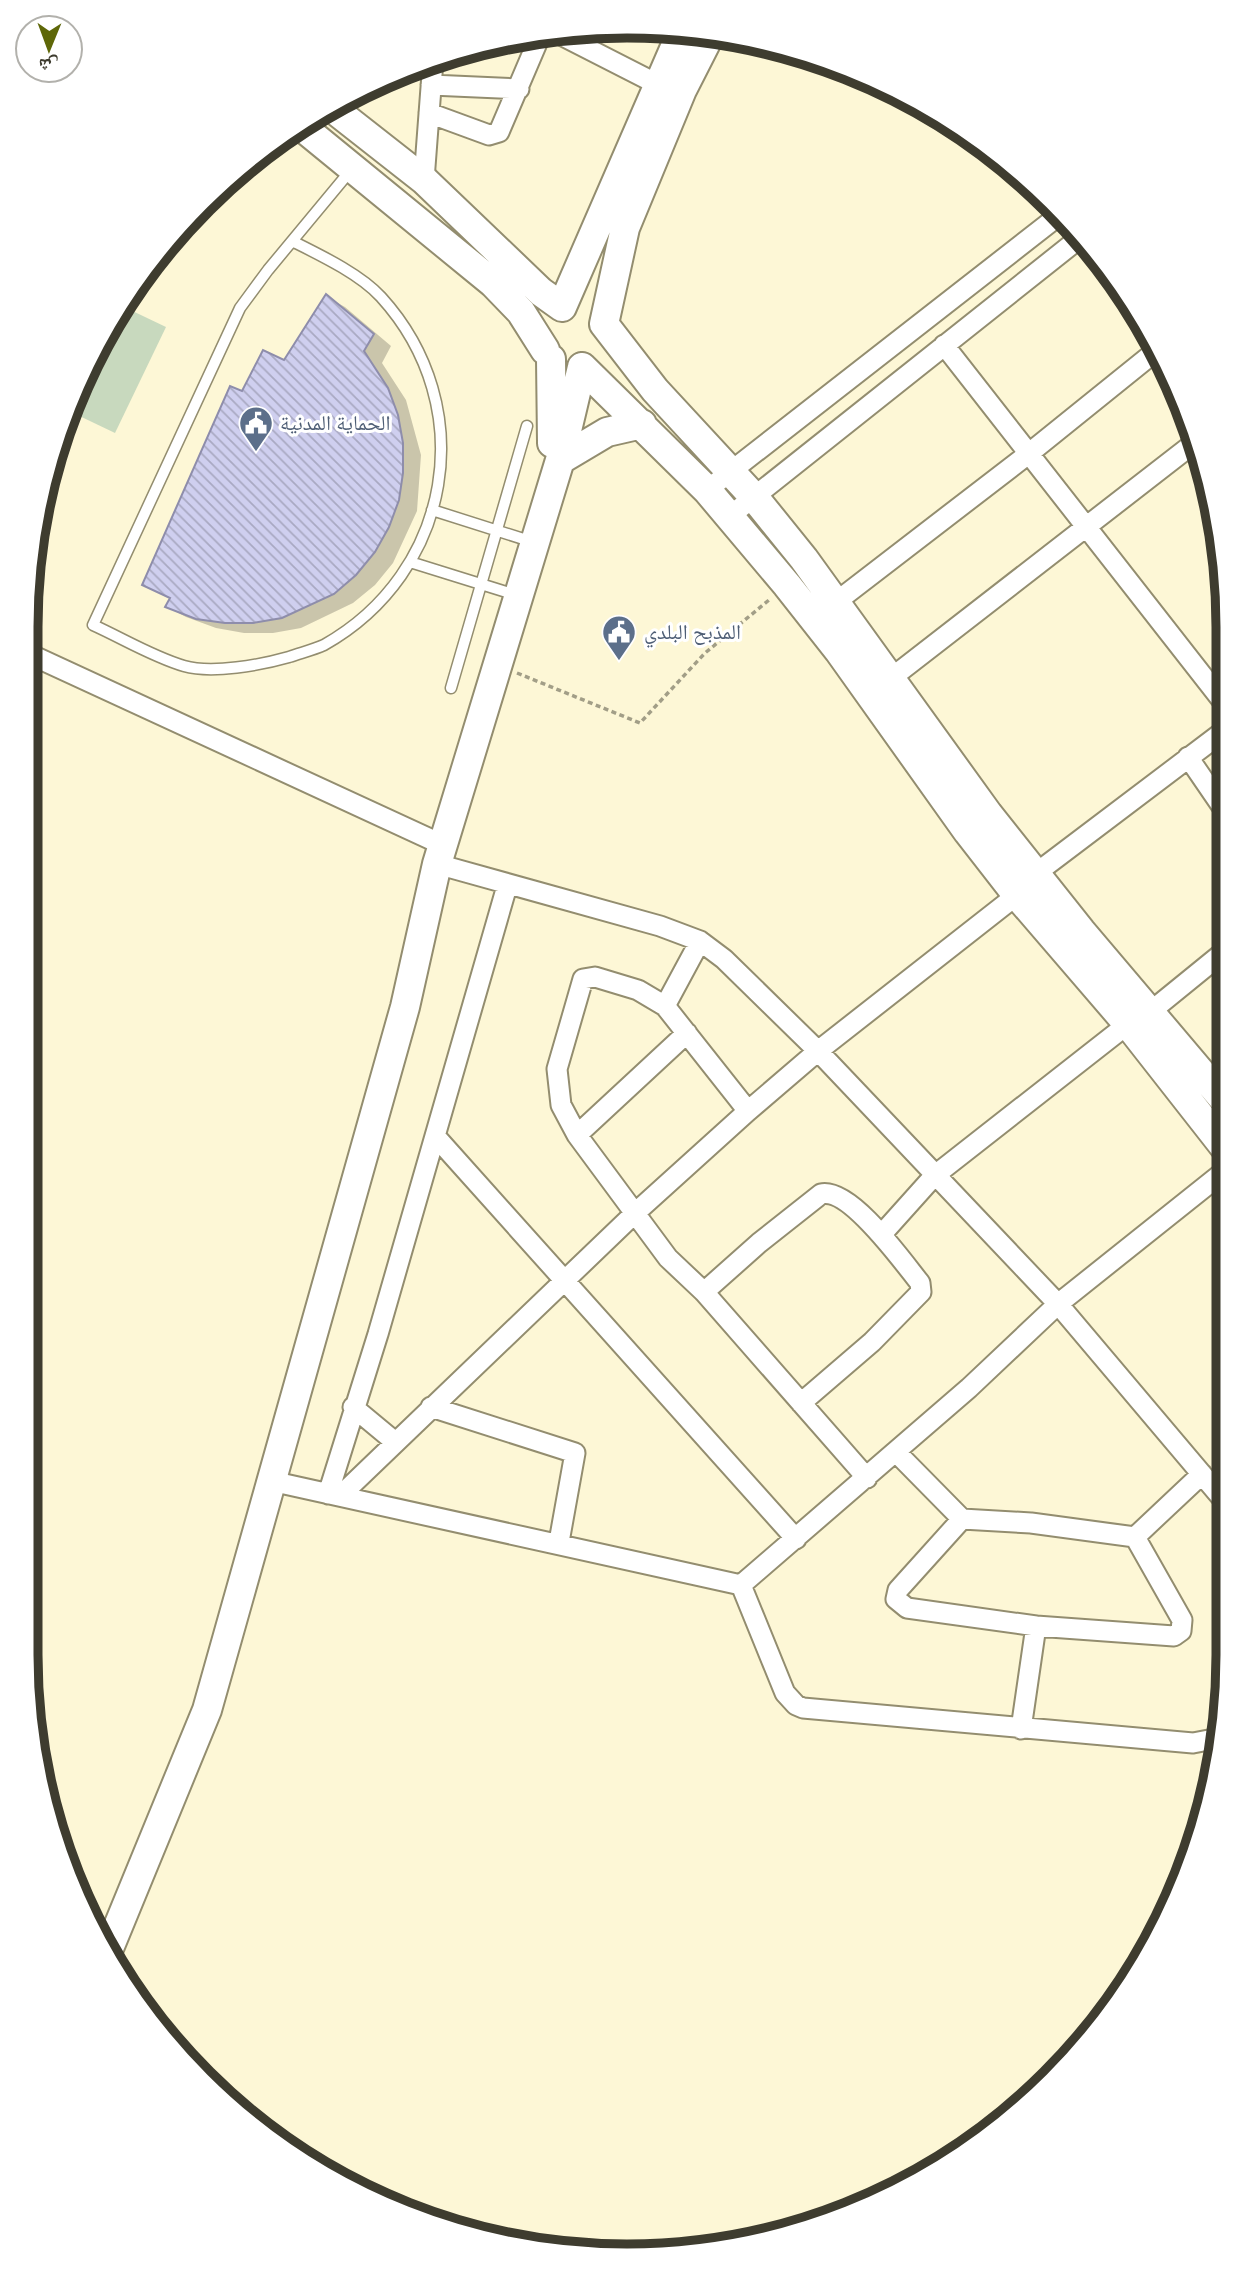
<svg xmlns="http://www.w3.org/2000/svg" width="1255" height="2283" font-family="'Varela Round','Noto Naskh Arabic',sans-serif">
  <style>
    .pitch { fill: #c8d9be }
    .shadow { fill: #0003 }
    .building { fill: url(#building-back-hatch); stroke: #8e8dab; stroke-width: 2 }
    .lines { fill: none; stroke-linecap: round; stroke-linejoin: round }
    .lane-casing { stroke: #938d6f; stroke-width: 13 }
    .street-casing { stroke: #938d6f; stroke-width: 23 }
    .secondary-casing { stroke: #938d6f; stroke-width: 32 }
    .path { stroke: #a29e87; stroke-width: 3.5; stroke-dasharray: 5 3.5; stroke-linecap: butt }
    .lane { stroke: #fff; stroke-width: 10 }
    .street { stroke: #fff; stroke-width: 19 }
    .secondary { stroke: #fff; stroke-width: 28 }
    .labels { text-anchor: middle; dominant-baseline: central; stroke-width: 6; stroke-linejoin: round; paint-order: stroke }
    .service-label { font-size: 21px; fill: #4e5e75; stroke: #fff; text-anchor: start }
    .rim { fill: none; stroke: #3e3c2f; stroke-width: 9 }
  </style>
  <defs>
    <pattern id="building-back-hatch" width="6" height="6" patternUnits="userSpaceOnUse" patternTransform="scale(1.75)"><rect width="6" height="6" fill="#cfcfef"/><path d="M-1 5l2 2M0 0l6 6M5-1l2 2" fill="none" stroke="#a9a9c2"/></pattern>
  </defs>
  <rect width="100%" height="100%" fill="#fdf7d6"/>
  <path class="pitch" d="M 122,306 L 166,327 L 115,433 L 69,411 L 107,327 Z"/>
  <path class="shadow" d="M 327,297 L 345,307 L 391,346 L 382,363 L 406,400 L 421,455 L 417,511 L 393,563 L 375,585 L 353,603 L 301,628 L 273,633 L 244,633 L 216,628 L 186,617 L 167,607 L 171,599 L 144,584 L 243,393 L 284,362 Z"/>
  <path class="building" d="M 326,294 L 374,334 L 364,351 L 388,388 L 398,415 L 403,443 L 403,473 L 399,500 L 389,527 L 375,552 L 356,575 L 334,594 L 282,618 L 253,623 L 225,623 L 196,619 L 165,607 L 170,598 L 142,585 L 230,386 L 242,391 L 263,350 L 284,360 Z"/>
  <g class="lines">
    <g class="lane-casing">
      <path id="lane" d="M 292,241 C 320,255 360,274 381,297 C 481,407 452,573 324,645 C 313,650 300,653 289,657 C 261,665 212,674 184,666 C 153,657 122,638 93,625 L 240,308 L 268,270 L 351,170
        M 432,510 L 533,542
        M 410,562 L 516,595
        M 451,688 L 527,426"/>
    </g>
    <g class="street-casing">
      <path id="street" d="M 557,33 L 657,84
        M 431,85 L 519,89
        M 429,113 L 489,135 L 499,132 L 540,36
        M 424,180 L 433,61
        M 944,345 L 1224,703
        M 707,490 L 1062,213
        M 730,516 L 1081,237
        M 836,602 L 1027,455 L 1156,351
        M 27,653 L 443,845
        M 890,679 L 1198,440
        M 1188,757 L 1225,811
        M 437,864 L 660,926 L 700,941 L 724,959 L 818,1051 L 1058,1304 L 1227,1504
        M 1035,874 L 1224,731
        M 665,1006 L 700,941
        M 1150,1012 L 1225,951
        M 748,1111 L 665,1006 L 638,990 L 595,977 L 583,979 L 557,1069 L 561,1105 L 577,1135 L 668,1258 L 704,1292 L 867,1478
        M 577,1135 L 687,1033
        M 436,1137 L 796,1539
        M 882,1234 L 934,1176 L 1128,1024
        M 704,1292 L 759,1243 L 821,1194 C 850,1187 903,1262 920,1283 L 921,1292 L 872,1342 L 801,1403
        M 353,1407 L 394,1441
        M 431,1407 L 575,1453 L 559,1542
        M 896,1452 L 962,1519 L 1031,1523 L 1135,1537 L 1182,1620 L 1181,1631 L 1174,1636 L 1036,1626 L 1021,1729
        M 271,1481 L 741,1585
        M 328,1494 L 378,1334 L 507,886
        M 340,1496 L 634,1214 L 748,1111 L 818,1051 L 1017,895
        M 962,1519 L 898,1590 L 896,1599 L 907,1608 L 1036,1626
        M 1135,1537 L 1202,1474
        M 741,1585 L 969,1388 L 1058,1304 L 1226,1170
        M 741,1585 L 785,1693 L 796,1705 L 803,1708 L 1193,1743 L 1219,1738"/>
    </g>
    <g class="secondary-casing">
      <path id="secondary" d="M 711,33 L 682,90 L 625,228 L 604,324 L 655,390 L 754,497 L 804,559 L 988,814 L 1081,931 L 1225,1101
        M 331,107 L 424,180 L 541,292 L 562,307 L 682,31
        M 301,126 L 493,283 L 521,312 L 545,350
        M 551,359 L 552,443
        M 582,367 L 707,490 L 787,585 L 839,651 L 968,832 L 1017,895 L 1128,1024 L 1226,1149
        M 560,460 L 607,432 L 642,424
        M 110,1946 L 207,1710 L 405,1007 L 437,864 L 560,460 L 582,367"/>
    </g>
    <path class="path" d="M 517,673 L 640,723 L 705,653 L 769,600"/>
    <use href="#lane" class="lane"/>
    <use href="#street" class="street"/>
    <use href="#secondary" class="secondary"/>
  </g>
  <defs>
    <g id="civic-pin" transform="scale(1.75)"><path d="M0 17L-7.5 6A9.5 9.5 0 1 1 7.5 6Z" fill="#5c6f8a" stroke="#fff"/><path d="M-.6-6.5H3V-4.5H.6V-3L4-1V1h2V6H-6V1h2V-1L-.6-3ZM-1.2 2.5V6h2.4V2.5Z" fill="#fff"/></g>
  </defs>
  <g fill-rule="evenodd">
    <use href="#civic-pin" x="256" y="423"/>
    <use href="#civic-pin" x="619" y="632"/>
  </g>
  <g class="labels">
    <g class="service-label">
      <text x="280" y="423">الحماية المدنية</text>
      <text x="644" y="632">المذبح البلدي</text>
    </g>
  </g>
  <path d="M0 0H1255V2283H0ZM627 38H627A589 589 0 0 1 1216 627V1655A589 589 0 0 1 627 2244H627A589 589 0 0 1 38 1655V627A589 589 0 0 1 627 38Z" fill="#fff" fill-rule="evenodd"/>
  <path class="rim" d="M627 38H627A589 589 0 0 1 1216 627V1655A589 589 0 0 1 627 2244H627A589 589 0 0 1 38 1655V627A589 589 0 0 1 627 38Z"/>
  <g transform="translate(49 49) rotate(181)"><circle r="33" fill="#ffffff" stroke="#b2b1ac" stroke-width="2"/>
  <path d="M0-5L12 26L0 18L-12 26Z" fill="#5e6708"/>
  <text y="-10" font-size="19" font-weight="bold" text-anchor="middle" fill="#3e3c2f">ش</text>
  </g>
</svg>
